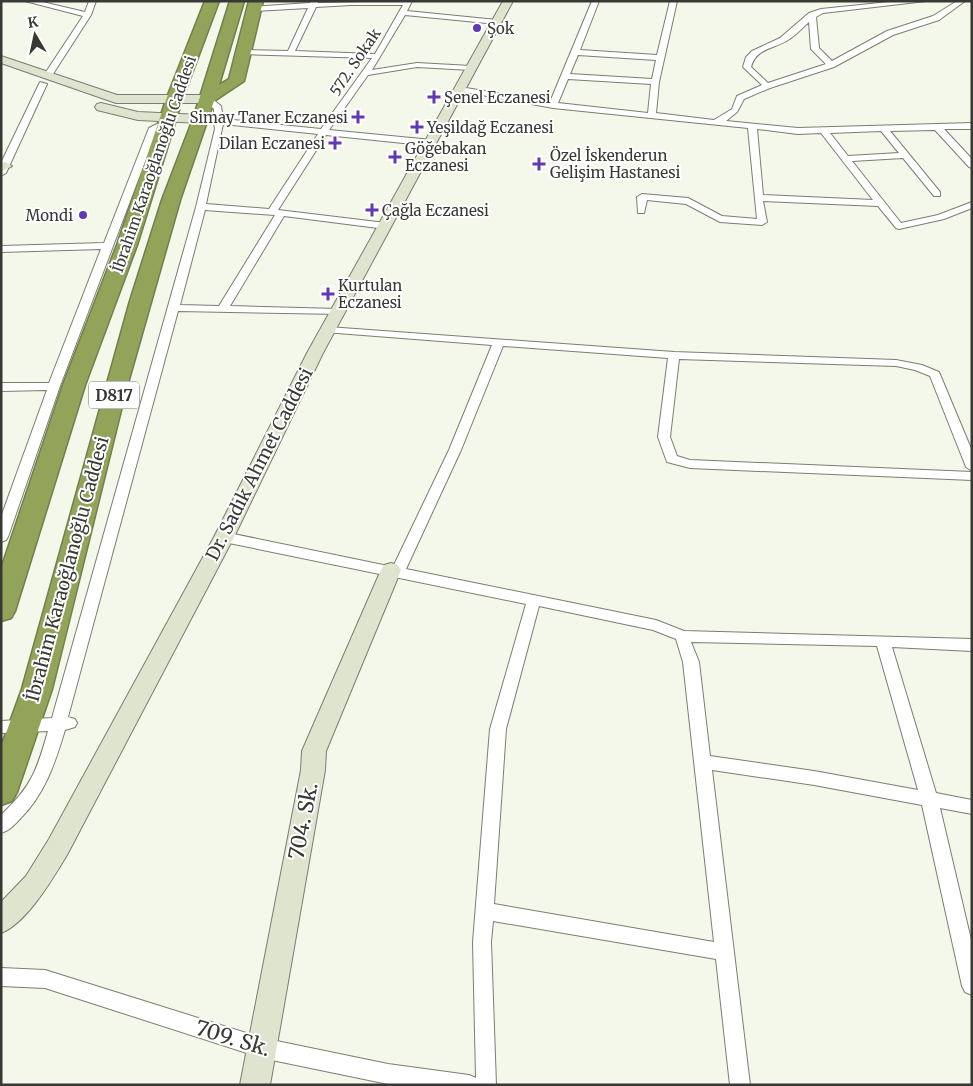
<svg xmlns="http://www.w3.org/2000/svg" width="973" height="1086" font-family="Merriweather,serif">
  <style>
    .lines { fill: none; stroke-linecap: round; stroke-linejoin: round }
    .street-casing { stroke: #7a7e72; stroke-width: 2 }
    .secondary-casing { stroke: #7a7e72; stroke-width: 2 }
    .highway-casing { stroke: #727f4d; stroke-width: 3 }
    .street { fill: #fff; fill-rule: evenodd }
    .secondary { fill: #dee4ce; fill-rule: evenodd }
    .highway { fill: #92a45a; fill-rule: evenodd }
    .poi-dot { fill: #6139b1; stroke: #fff; stroke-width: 2 }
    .labels { text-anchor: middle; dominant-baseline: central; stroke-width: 4; stroke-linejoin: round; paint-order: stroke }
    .far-poi-label { font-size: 15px; fill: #383934; stroke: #fff; text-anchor: start }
    .far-street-label { font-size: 15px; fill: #383934; stroke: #fff }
    .shield { fill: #fff; stroke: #747471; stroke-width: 1 }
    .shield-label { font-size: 16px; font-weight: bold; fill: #383934 }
    .street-label { font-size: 18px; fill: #383934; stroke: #fff }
    .near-street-label { font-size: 21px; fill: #383934; stroke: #fff }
  </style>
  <rect width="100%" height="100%" fill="#f4f8eb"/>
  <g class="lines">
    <g class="street-casing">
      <path id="street" d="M 25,1 L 38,1 L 85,12 L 89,1 L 96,1 L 91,15 L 51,77 L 44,75 L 83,16 Z
        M 311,1 L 318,1 L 318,3 L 412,1 L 407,11 L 497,20 L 501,22 L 497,24 L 405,15 L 372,70 L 417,63 L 471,66 L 475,68 L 471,70 L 417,67 L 368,75 L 329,130 L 432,140 L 436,143 L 432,146 L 326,135 L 278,210 L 386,223 L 391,226 L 386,229 L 284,216 L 230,306 L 338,309 L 343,312 L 342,314 L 178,311 L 68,717 L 75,719 L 77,723 L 75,727 L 65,730 C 55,763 45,794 20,819 C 14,825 9,831 1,833 L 1,815 C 32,786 37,770 48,731 L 1,733 L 1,721 L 52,718 L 196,207 L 215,129 L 214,123 L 201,122 L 197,119 L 201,116 L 214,118 L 214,109 L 203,99 L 210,97 L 221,106 L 223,119 L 321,129 L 372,58 L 241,54 L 241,50 L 244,50 L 288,51 L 308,8 L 255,11 L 252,11 L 252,7 L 310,3 ZM 351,5 L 403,5 L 375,54 L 295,51 L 316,7 ZM 223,124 L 318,134 L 269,209 L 206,204 ZM 205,210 L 275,215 L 219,306 L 180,305 Z
        M 592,1 L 599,1 L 580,50 L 657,55 L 670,1 L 677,1 L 659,82 L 656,113 L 714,120 L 732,109 L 737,96 L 762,85 L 743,67 L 746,57 L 752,51 L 780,38 L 809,13 L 821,9 L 899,1 L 926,1 L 823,13 L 816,17 L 819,48 L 832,61 L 887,31 L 933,16 L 957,1 L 965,1 L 939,20 L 893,35 L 834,67 L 770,88 L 744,99 L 737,112 L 726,121 L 798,128 L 972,123 L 972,129 L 944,129 L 972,159 L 972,168 L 969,167 L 935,130 L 890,131 L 940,192 L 940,196 L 934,196 L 903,158 L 852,161 L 901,223 L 938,215 L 972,202 L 972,208 L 944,219 L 899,229 L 896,228 L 878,206 L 763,201 L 767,222 L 762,225 L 720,222 L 686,204 L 647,200 L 644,213 L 638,213 L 637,197 L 642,194 L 688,198 L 722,216 L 757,219 L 748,128 L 553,108 L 460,91 L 456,89 L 460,87 L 550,102 ZM 809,22 L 811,49 L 826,64 L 768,83 L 751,67 C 756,48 774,49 788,40 C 796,35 802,28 809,22 ZM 578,55 L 656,60 L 652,79 L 570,74 ZM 568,79 L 651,84 L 648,113 L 558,103 ZM 757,129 L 798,134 L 821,133 L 873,200 L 763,195 ZM 881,131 L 899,153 L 848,156 L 830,133 Z
        M 40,82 L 47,84 L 6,173 L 1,176 L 1,163 Z
        M 167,119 L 170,120 L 170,124 L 157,130 L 60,386 L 8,537 L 6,540 L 1,542 L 1,517 L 47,390 L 1,391 L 1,383 L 49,383 L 101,249 L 1,252 L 1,246 L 104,243 L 149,128 Z
        M 328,327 L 674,352 L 896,360 L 922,365 L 939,372 L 972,451 L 972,471 L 966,467 L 930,376 L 915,370 L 896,366 L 679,359 L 670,437 L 677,456 L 690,460 L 972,472 L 972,480 L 690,468 L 667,462 L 658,437 L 668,358 L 503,346 L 461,450 L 406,569 L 656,620 L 684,631 L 972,639 L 972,651 L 892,647 L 936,793 L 972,800 L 972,814 L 940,808 L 972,944 L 972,995 L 965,992 L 962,986 L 922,805 L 814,785 L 712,770 L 750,1085 L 730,1085 L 716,959 L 493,921 L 491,942 L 496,1085 L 388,1084 L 262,1058 L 45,988 L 1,986 L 1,968 L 45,970 L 262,1038 L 388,1064 L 469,1075 L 476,1078 L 473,942 L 490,729 L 526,604 L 224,542 L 219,540 L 217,537 L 219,534 L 224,532 L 393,567 L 449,450 L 492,345 L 324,332 L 322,330 ZM 539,606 L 653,630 L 676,639 L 683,662 L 714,942 L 494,904 L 506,729 ZM 691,642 L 877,646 L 918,790 L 814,771 L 710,756 L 699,662 Z"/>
    </g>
    <g class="secondary-casing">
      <path id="secondary" d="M 503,1 L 513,1 L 323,353 L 234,537 L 67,855 C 53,878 27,923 1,933 L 1,902 L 26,876 L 49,839 L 214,537 L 307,353 Z
        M 1,56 L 117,95 L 207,95 L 213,99 L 207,103 L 116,103 L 1,63 Z
        M 101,103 L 138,112 L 201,115 L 207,119 L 201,123 L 138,120 L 97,110 L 95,107 L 97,104 Z
        M 5,162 L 12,166 L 1,172 L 1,163 Z
        M 391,563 L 398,565 L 401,570 L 326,751 L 325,770 L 270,1085 L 240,1085 L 301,770 L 302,751 L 381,570 L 384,565 Z"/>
    </g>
    <g class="highway-casing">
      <path id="highway" d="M 205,1 L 219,1 L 182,100 L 137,245 L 85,385 L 15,611 L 11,618 L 1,621 L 1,569 L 63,385 L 117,245 L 166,100 Z
        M 230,1 L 244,1 L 219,85 L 229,79 L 249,1 L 263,1 L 244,81 L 214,101 L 180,200 L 126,390 L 52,689 L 17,792 L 12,801 L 1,805 L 1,747 L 22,689 L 130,301 L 162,200 L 193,119 Z"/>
    </g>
    <use href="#street" class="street"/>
    <use href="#secondary" class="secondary"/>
    <use href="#highway" class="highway"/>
  </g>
  <g class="poi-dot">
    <circle cx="477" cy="28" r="5"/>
    <path d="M431.5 89.5h5v5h5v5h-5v5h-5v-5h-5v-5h5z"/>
    <path d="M355.5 109.5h5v5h5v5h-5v5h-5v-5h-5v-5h5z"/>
    <path d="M414.5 119.5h5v5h5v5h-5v5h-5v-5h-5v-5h5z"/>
    <path d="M332.5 135.5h5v5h5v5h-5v5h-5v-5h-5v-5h5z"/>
    <path d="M392.5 149.5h5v5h5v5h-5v5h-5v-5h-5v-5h5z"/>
    <path d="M536.5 156.5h5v5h5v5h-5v5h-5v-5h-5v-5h5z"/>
    <path d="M369.5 202.5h5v5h5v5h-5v5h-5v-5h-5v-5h5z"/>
    <circle cx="83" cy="215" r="5"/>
    <path d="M325.5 286.5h5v5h5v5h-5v5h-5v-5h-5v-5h5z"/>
  </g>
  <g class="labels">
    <g class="far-poi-label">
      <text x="487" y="28">Şok</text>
      <text x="444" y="97">Şenel Eczanesi</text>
      <text x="348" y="117" text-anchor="end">Simay Taner Eczanesi</text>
      <text x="427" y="127">Yeşildağ Eczanesi</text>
      <text x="325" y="143" text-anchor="end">Dilan Eczanesi</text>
      <text x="405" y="148">Göğebakan<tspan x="405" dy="17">Eczanesi</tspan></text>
      <text x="550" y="155">Özel İskenderun<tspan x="550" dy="17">Gelişim Hastanesi</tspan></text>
      <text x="382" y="210">Çağla Eczanesi</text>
      <text x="73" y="215" text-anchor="end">Mondi</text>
      <text x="338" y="285">Kurtulan<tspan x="338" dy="17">Eczanesi</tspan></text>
    </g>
    <g class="far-street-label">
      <text transform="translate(355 62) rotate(-56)">572. Sokak</text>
      <text transform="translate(154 164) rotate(-71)">İbrahim Karaoğlanoğlu Caddesi</text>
    </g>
    <rect class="shield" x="89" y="381.5" width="50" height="27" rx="4"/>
    <g class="shield-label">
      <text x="114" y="395">D817</text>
    </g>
    <g class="street-label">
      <text transform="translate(259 464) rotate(-63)">Dr. Sadık Ahmet Caddesi</text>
      <text transform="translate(67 569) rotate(-75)">İbrahim Karaoğlanoğlu Caddesi</text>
    </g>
    <g class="near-street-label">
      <text transform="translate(303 821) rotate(-79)">704. Sk.</text>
      <text transform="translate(233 1038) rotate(17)">709. Sk.</text>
    </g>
  </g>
  <rect width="973" height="1086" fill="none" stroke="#383934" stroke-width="5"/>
  <g transform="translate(35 35) rotate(351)" stroke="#ffffff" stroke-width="4" paint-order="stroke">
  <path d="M0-4L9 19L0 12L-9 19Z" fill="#383934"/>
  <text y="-8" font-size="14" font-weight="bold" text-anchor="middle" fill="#383934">K</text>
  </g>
</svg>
